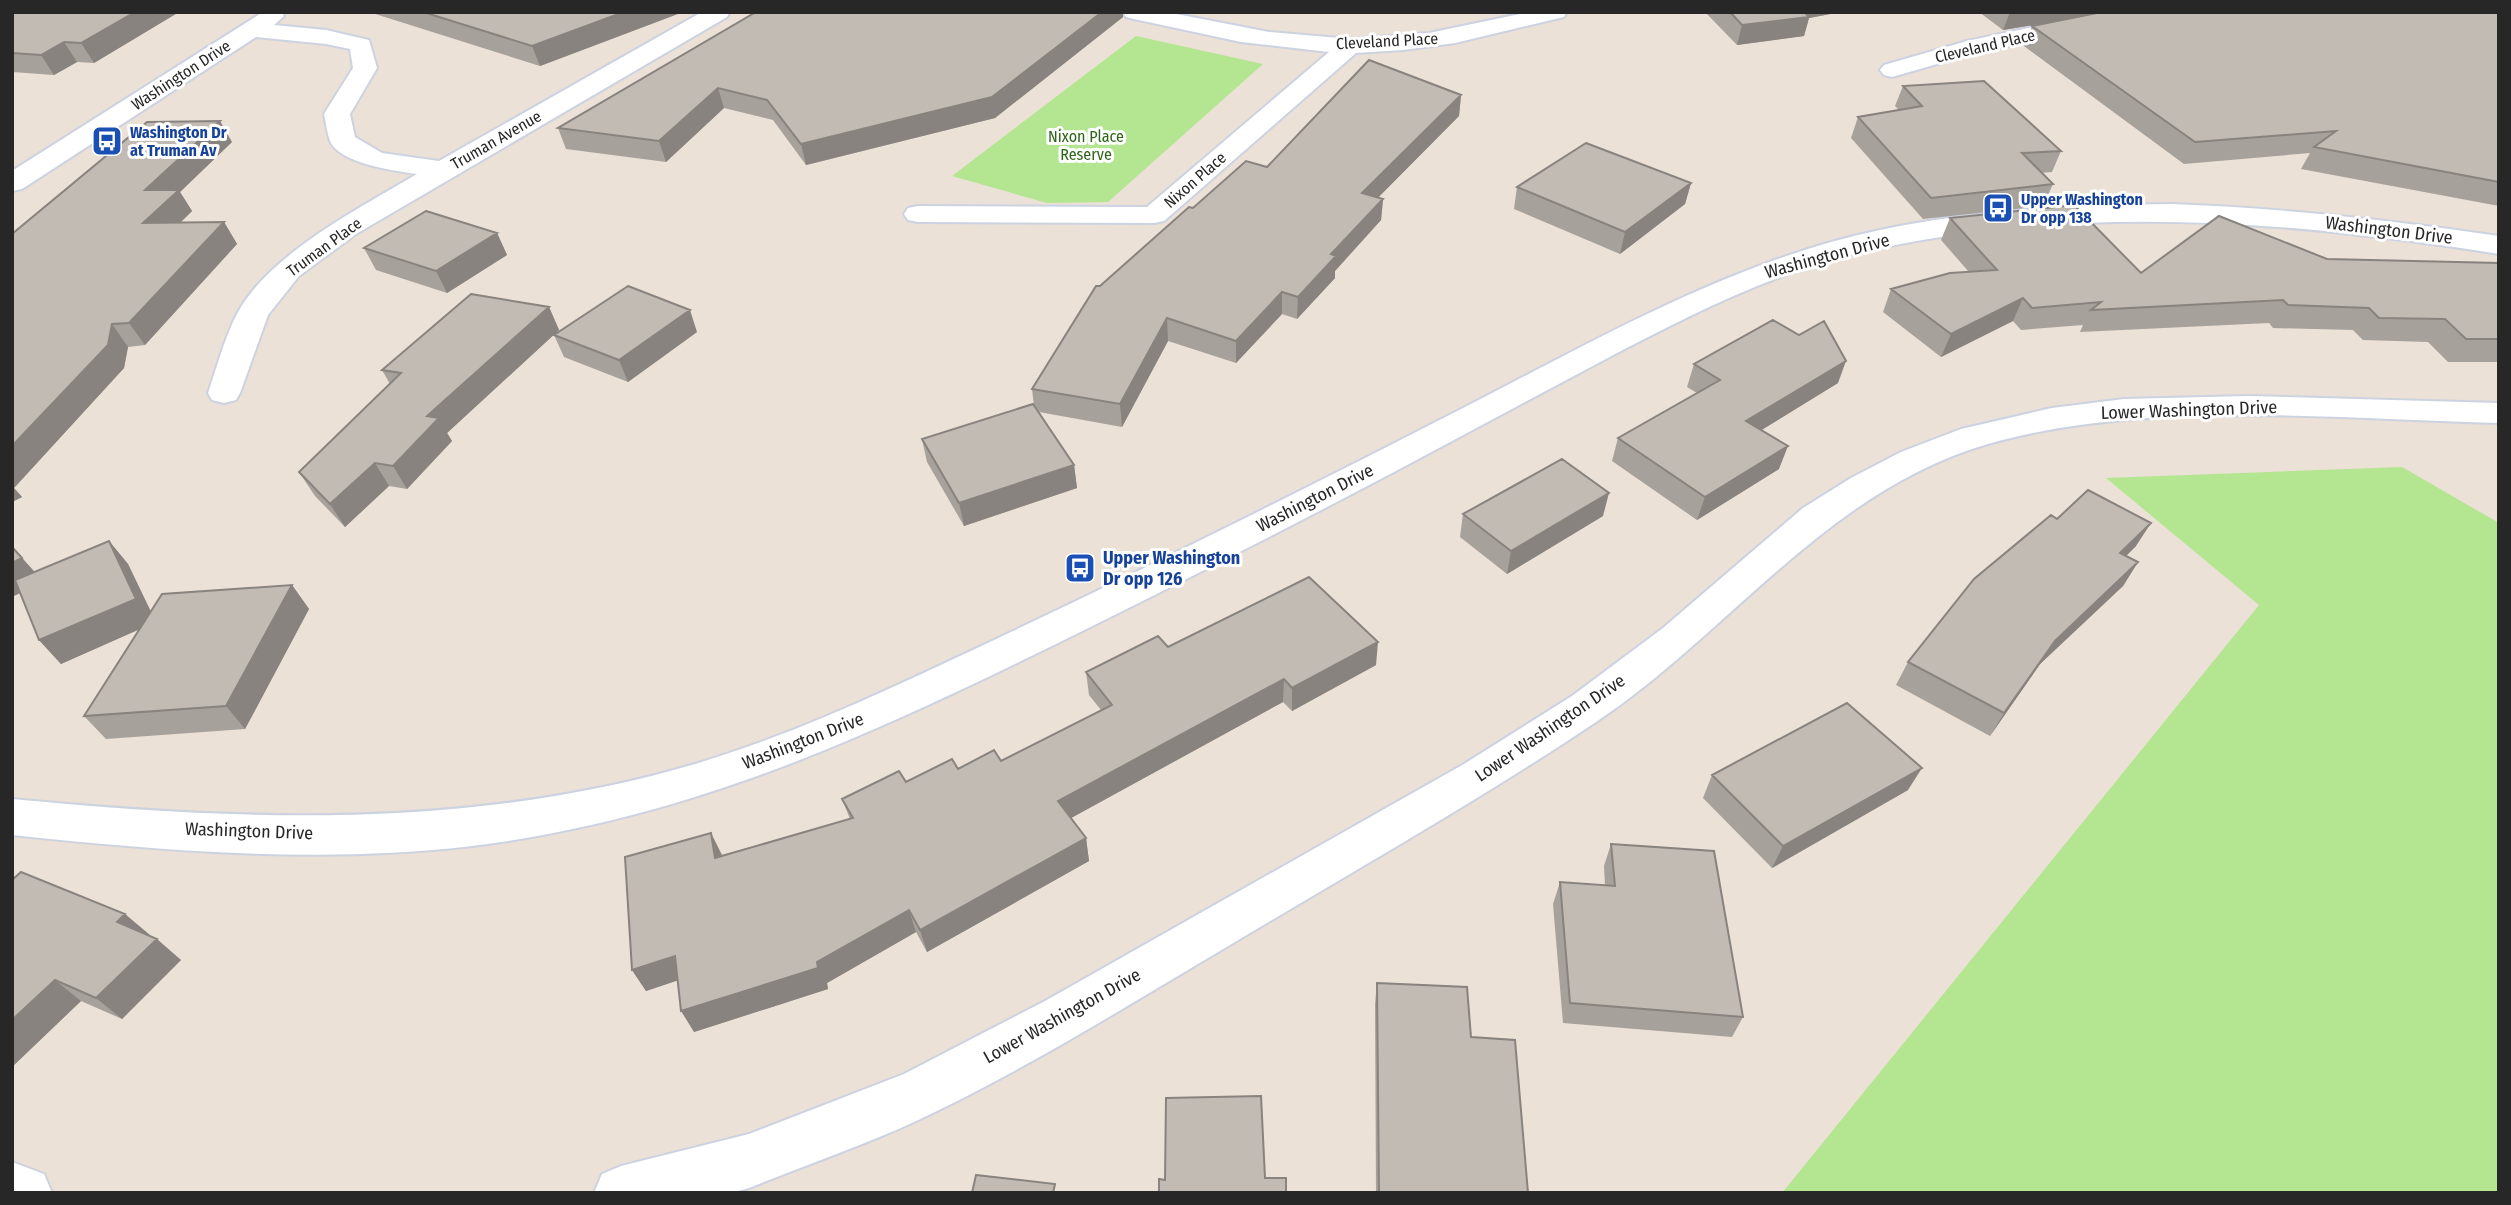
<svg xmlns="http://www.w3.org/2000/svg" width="2511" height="1205" font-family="'Fira Sans Condensed',sans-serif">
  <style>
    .green { fill: #b4e590 }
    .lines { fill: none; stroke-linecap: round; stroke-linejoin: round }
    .minor-casing { stroke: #cdd2e1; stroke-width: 4 }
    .minor { fill: #fff; fill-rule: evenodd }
    .wall { fill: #a7a19b }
    .shaded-wall { fill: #88837e }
    .building { fill: #c2bbb4; stroke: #88837e; stroke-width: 2 }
    .labels { text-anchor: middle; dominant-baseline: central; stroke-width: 6; stroke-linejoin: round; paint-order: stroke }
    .far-street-label { font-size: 16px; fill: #272727; stroke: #fff }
    .far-transit-label { font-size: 16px; font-weight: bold; fill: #164399; stroke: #fff; text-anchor: start }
    .far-park-label { font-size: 16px; fill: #2d6516; stroke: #fff }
    .street-label { font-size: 18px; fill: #272727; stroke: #fff }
    .transit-label { font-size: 18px; font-weight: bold; fill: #164399; stroke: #fff; text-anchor: start }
  </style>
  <rect width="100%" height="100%" fill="#ebe1d7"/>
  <path class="green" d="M 1136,36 L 1263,64 L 1108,202 L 1047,203 L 952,176 Z
    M 2402,467 L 2499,523 L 2499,1193 L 1782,1193 L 2259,605 L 2106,478 Z"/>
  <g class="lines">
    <g class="minor-casing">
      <path id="minor" d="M 263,12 L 282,12 L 284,16 L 274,25 L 326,30 L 369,40 L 377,68 L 350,114 L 355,137 L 382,153 L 439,161 L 702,12 L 730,12 L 727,17 L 356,234 L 299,276 L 268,315 L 240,393 L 236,400 L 224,403 L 212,400 L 208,393 C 217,367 225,336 238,312 C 271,253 360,208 417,174 C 396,171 340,164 330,141 C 327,133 326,123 324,114 L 353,68 L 350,49 L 326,44 L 256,37 L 22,189 L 12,191 L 12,171 Z
        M 1123,12 L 1166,12 L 1269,32 L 1351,39 L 1429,33 L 1529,12 L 1567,12 L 1564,17 L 1455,43 L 1403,50 L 1356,53 L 1164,221 L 1154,223 L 918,222 L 908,220 L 904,214 L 908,208 L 918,206 L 1147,207 L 1329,52 L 1241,42 L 1134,19 L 1126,17 Z
        M 2080,17 L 2088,19 L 2091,24 L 2088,29 L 1972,54 L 1892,77 L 1884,75 L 1880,70 L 1884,65 L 1967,41 Z
        M 2172,204 C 2282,208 2390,220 2499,236 L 2499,254 C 2286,220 2070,203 1858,253 C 1769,274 1684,318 1604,360 C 1534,397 1464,435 1394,472 C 1282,531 1168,589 1054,645 C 862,739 688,819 472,846 C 320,864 164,851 12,835 L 12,799 C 241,821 472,830 695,764 C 805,731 909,680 1013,631 C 1165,559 1315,484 1465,407 C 1584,346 1701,279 1831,242 C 1942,211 2057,205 2172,204 Z
        M 2248,396 L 2499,403 L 2499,423 C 2334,419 2147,399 1988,444 C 1828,490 1729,633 1596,722 C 1484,797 1366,864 1250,933 C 1148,993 1047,1057 941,1109 C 880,1140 813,1162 749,1188 L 730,1193 L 594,1193 L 602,1174 L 621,1166 L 749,1134 L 904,1074 L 1045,1001 L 1464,764 L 1572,696 L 1663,628 L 1803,508 L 1851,478 L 1901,452 L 1961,429 L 2052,408 L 2124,399 Z
        M 12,1162 L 44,1174 L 52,1193 L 12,1193 Z"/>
    </g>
    <use href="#minor" class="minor"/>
  </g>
  <path class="wall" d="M 12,12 L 179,12 L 94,63 L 77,62 L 54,75 L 12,72 Z
    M 369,12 L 683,12 L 540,66 Z
    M 756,12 L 1123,12 L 1123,17 L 995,118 L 806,165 L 773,120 L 724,108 L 666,162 L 566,149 L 558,128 Z
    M 1705,12 L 1841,12 L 1809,18 L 1804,36 L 1737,45 Z
    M 1979,12 L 2499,12 L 2499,206 L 2301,169 L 2310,153 L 2184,164 L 2024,46 L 2032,26 L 2053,22 L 2003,30 Z
    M 1903,86 L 2061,151 L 2052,172 L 2041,173 L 2053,184 L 2043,206 L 1923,219 L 1851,138 L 1858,117 L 1899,110 L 1895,106 Z
    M 1461,95 L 1459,116 L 1378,197 L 1383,199 L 1381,220 L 1335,271 L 1335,278 L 1297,319 L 1282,314 L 1236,363 L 1168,341 L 1122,427 L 1039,412 L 1074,465 L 1077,488 L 964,526 L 927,462 L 922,439 L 1034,406 L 1032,389 L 1193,208 L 1267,167 Z
    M 232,142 L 180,192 L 192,211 L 180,223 L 224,222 L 237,244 L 145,345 L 128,347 L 124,368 L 14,488 L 22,497 L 12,502 L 12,234 Z
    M 1691,183 L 1685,204 L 1620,254 L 1514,209 L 1517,187 Z
    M 1950,218 L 2141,273 L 2327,259 L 2499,263 L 2499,362 L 2448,362 L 2428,342 L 2363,340 L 2353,330 L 2273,328 L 2269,323 L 2080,332 L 2083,325 L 2021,330 L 2013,321 L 1941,357 L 1883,312 L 1891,289 L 1969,272 L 1941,240 Z
    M 497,233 L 507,255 L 447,293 L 376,270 L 364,248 Z
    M 549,307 L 559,330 L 447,433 L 452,441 L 407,489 L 389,486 L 345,527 L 315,496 L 299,472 L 390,384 L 382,370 Z
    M 697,332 L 628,382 L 564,357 L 554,335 Z
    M 1694,364 L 1838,383 L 1761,430 L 1779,469 L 1697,520 L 1612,461 L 1618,438 L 1697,393 L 1687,387 Z
    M 1463,514 L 1603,516 L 1507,574 L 1460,537 Z
    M 2057,519 L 2136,546 L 2126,556 L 2138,562 L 2123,586 L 2040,664 L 1990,736 L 1896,685 L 1908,662 Z
    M 109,541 L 128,564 L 150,611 L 292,585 L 309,609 L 245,729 L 106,739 L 84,716 L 139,629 L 61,664 L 39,640 L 20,593 L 12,547 L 35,572 Z
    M 1168,647 L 1376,665 L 1292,711 L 1283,702 L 1071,818 L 1086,838 L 1089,861 L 927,952 L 916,932 L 827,983 L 828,989 L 694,1032 L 678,980 L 646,991 L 632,970 L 722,855 L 850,819 L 842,799 L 958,769 L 1001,761 L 1101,710 L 1089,695 L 1086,672 Z
    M 1712,775 L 1908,790 L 1772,868 L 1703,798 Z
    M 1611,844 L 1743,1017 L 1732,1037 L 1563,1023 L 1553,904 L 1560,882 L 1605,885 L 1604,866 Z
    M 12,880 L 125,914 L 149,936 L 181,960 L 122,1019 L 81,1001 L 12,1067 Z
    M 1377,983 L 1471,1037 L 1528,1193 L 1376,1193 L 1375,1004 Z"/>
  <path class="shaded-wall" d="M 135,12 L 179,12 L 94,63 L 81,43 Z
    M 624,12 L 683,12 L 540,66 L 532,46 Z
    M 1102,12 L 1123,12 L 1123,17 L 995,118 L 806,165 L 801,144 Z
    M 1791,12 L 1841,12 L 1809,18 L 1804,36 L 1737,45 L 1742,25 Z
    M 2010,12 L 2110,12 L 2003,30 Z
    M 64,42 L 77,62 L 54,75 L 41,55 Z
    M 718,88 L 724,108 L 666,162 L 659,141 Z
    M 1461,95 L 1459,116 L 1361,215 L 1362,193 Z
    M 220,121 L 232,142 L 180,192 L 192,211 L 157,245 L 143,223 L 145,190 Z
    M 1691,183 L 1685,204 L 1620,254 L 1625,232 Z
    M 1383,199 L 1381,220 L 1335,271 L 1335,278 L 1297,319 L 1298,297 L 1331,254 Z
    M 224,222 L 237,244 L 145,345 L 129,323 Z
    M 497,233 L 507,255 L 447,293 L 436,271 Z
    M 1282,292 L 1282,314 L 1236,363 L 1236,341 Z
    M 2023,298 L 2013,321 L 1941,357 L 1951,334 Z
    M 549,307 L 559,330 L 447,433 L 452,441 L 407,489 L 393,466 L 427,416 Z
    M 690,310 L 697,332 L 628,382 L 619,360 Z
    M 1167,318 L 1168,341 L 1122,427 L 1120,404 Z
    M 112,324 L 128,347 L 124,368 L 14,488 L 22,497 L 12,502 L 12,446 Z
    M 1846,361 L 1838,383 L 1739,444 L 1746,421 Z
    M 1788,446 L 1779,469 L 1697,520 L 1705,497 Z
    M 375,463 L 389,486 L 345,527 L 330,504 Z
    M 1074,465 L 1077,488 L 964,526 L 959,503 Z
    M 1609,493 L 1603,516 L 1507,574 L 1511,551 Z
    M 2151,523 L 2136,546 L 2106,576 L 2120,553 Z
    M 109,541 L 128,564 L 156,622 L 61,664 L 39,640 Z
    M 22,558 L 43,582 L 12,597 L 12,563 Z
    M 2138,562 L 2123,586 L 2040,664 L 1990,736 L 2004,713 L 2055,641 Z
    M 292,585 L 309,609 L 245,729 L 226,706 Z
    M 1378,642 L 1376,665 L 1292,711 L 1292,688 Z
    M 1284,679 L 1283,702 L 1062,823 L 1058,801 Z
    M 1922,768 L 1908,790 L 1772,868 L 1783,846 Z
    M 711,833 L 722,855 L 715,858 Z
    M 1086,838 L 1089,861 L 927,952 L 920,930 Z
    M 909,910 L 916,932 L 827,983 L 828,989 L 694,1032 L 681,1011 L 817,962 Z
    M 125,914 L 150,935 L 141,943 L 117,922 Z
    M 157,939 L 181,960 L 122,1019 L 96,998 Z
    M 675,956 L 688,977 L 646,991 L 632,970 Z
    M 55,980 L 81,1001 L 12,1067 L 12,1020 Z"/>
  <path class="building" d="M 12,12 L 135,12 L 81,43 L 64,42 L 41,55 L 12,53 Z
    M 423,12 L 624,12 L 532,46 Z
    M 756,12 L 1102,12 L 992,97 L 801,144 L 767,100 L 718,88 L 659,141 L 558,128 Z
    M 1730,12 L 1804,12 L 1809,17 L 1742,25 Z
    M 2102,12 L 2499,12 L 2499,182 L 2314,147 L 2336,131 L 2195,142 L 2032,26 Z
    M 1369,60 L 1461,95 L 1362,193 L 1383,199 L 1331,254 L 1336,256 L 1298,297 L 1282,292 L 1236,341 L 1167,318 L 1120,404 L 1032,389 L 1096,286 L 1100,286 L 1189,207 L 1193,208 L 1246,161 L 1267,167 Z
    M 1984,81 L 2061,151 L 2022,153 L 2053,184 L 1931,198 L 1858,117 L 1922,106 L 1903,86 Z
    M 220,121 L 145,190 L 179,190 L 143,223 L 224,222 L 129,323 L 112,324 L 108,345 L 12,446 L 12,234 L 147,122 Z
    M 1586,143 L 1691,183 L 1625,232 L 1517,187 Z
    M 2074,205 L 2141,273 L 2219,216 L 2327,259 L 2499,263 L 2499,339 L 2466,339 L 2445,319 L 2379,318 L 2369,308 L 2288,305 L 2283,300 L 2091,310 L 2101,302 L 2032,308 L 2023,298 L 1951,334 L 1891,289 L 1950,273 L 1997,270 L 1950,218 Z
    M 426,211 L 497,233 L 436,271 L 364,248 Z
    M 628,286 L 690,310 L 619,360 L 554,335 Z
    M 471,294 L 549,307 L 427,416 L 439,418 L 393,466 L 375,463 L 330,504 L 299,472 L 401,373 L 382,370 Z
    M 1773,320 L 1799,335 L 1824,321 L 1846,361 L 1746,421 L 1788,446 L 1705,497 L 1618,438 L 1720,380 L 1694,364 Z
    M 1033,404 L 1074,465 L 959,503 L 922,439 Z
    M 1562,459 L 1609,493 L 1511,551 L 1463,514 Z
    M 2088,490 L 2151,523 L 2120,553 L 2138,562 L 2055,641 L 2004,713 L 1908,662 L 1974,579 L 2051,515 L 2057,519 Z
    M 109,541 L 136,599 L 39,640 L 15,580 Z
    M 12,547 L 22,558 L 12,563 Z
    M 1309,577 L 1378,642 L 1292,688 L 1284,679 L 1058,801 L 1086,838 L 920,930 L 909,910 L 817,962 L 818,968 L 681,1011 L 675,956 L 632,970 L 625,857 L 711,833 L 715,858 L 853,818 L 842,799 L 899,771 L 906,782 L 952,759 L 958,769 L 994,750 L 1001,761 L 1112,705 L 1086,672 L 1158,636 L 1168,647 Z
    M 292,585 L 226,706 L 84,716 L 162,594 Z
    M 1847,703 L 1922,768 L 1783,846 L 1712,775 Z
    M 1611,844 L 1714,851 L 1743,1017 L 1570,1003 L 1560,882 L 1615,886 Z
    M 21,872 L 125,914 L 117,922 L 157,939 L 96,998 L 55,980 L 12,1020 L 12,880 Z
    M 1377,983 L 1467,987 L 1471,1037 L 1515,1040 L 1528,1193 L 1379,1193 Z
    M 1261,1096 L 1265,1178 L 1286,1178 L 1286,1193 L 1159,1193 L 1159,1179 L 1165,1180 L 1166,1098 Z
    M 976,1175 L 1055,1184 L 1053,1193 L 972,1193 Z"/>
  <defs>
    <g id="bus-square" transform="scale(1.575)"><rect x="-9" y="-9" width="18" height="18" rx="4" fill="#1a4fb4" stroke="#fff"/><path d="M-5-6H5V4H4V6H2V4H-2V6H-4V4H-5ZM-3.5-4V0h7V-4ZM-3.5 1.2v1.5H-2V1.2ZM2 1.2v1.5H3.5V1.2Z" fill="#fff"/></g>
  </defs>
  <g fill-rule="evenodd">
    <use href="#bus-square" x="107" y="141"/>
    <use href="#bus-square" x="1998" y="208"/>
    <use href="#bus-square" x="1080" y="568"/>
  </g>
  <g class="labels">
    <g class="far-street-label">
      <text transform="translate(1387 41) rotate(-3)">Cleveland Place</text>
      <text transform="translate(1985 46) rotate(-13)">Cleveland Place</text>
      <text transform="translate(181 75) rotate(-33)">Washington Drive</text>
      <text transform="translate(496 140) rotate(-30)">Truman Avenue</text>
      <text transform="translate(1195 180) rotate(-41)">Nixon Place</text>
      <text transform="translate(324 247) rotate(-36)">Truman Place</text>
    </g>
    <g class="far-transit-label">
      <text x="130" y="132">Washington Dr<tspan x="130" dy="18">at Truman Av</tspan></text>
      <text x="2021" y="199">Upper Washington<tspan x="2021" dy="18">Dr opp 138</tspan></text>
    </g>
    <g class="far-park-label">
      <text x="1086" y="136">Nixon Place<tspan x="1086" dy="18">Reserve</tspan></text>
    </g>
    <g class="street-label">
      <text transform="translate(2389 230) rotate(7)">Washington Drive</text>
      <text transform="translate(1827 256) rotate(-15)">Washington Drive</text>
      <text transform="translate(2189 410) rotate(-2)">Lower Washington Drive</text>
      <text transform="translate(1315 498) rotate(-27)">Washington Drive</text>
      <text transform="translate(1550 728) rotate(-34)">Lower Washington Drive</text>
      <text transform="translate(803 741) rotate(-21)">Washington Drive</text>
      <text transform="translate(249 831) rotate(2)">Washington Drive</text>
      <text transform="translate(1062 1016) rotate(-29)">Lower Washington Drive</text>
    </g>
    <g class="transit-label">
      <text x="1103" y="558">Upper Washington<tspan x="1103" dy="21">Dr opp 126</tspan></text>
    </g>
  </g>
  <rect width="2511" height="1205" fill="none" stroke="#272727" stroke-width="28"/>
</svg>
